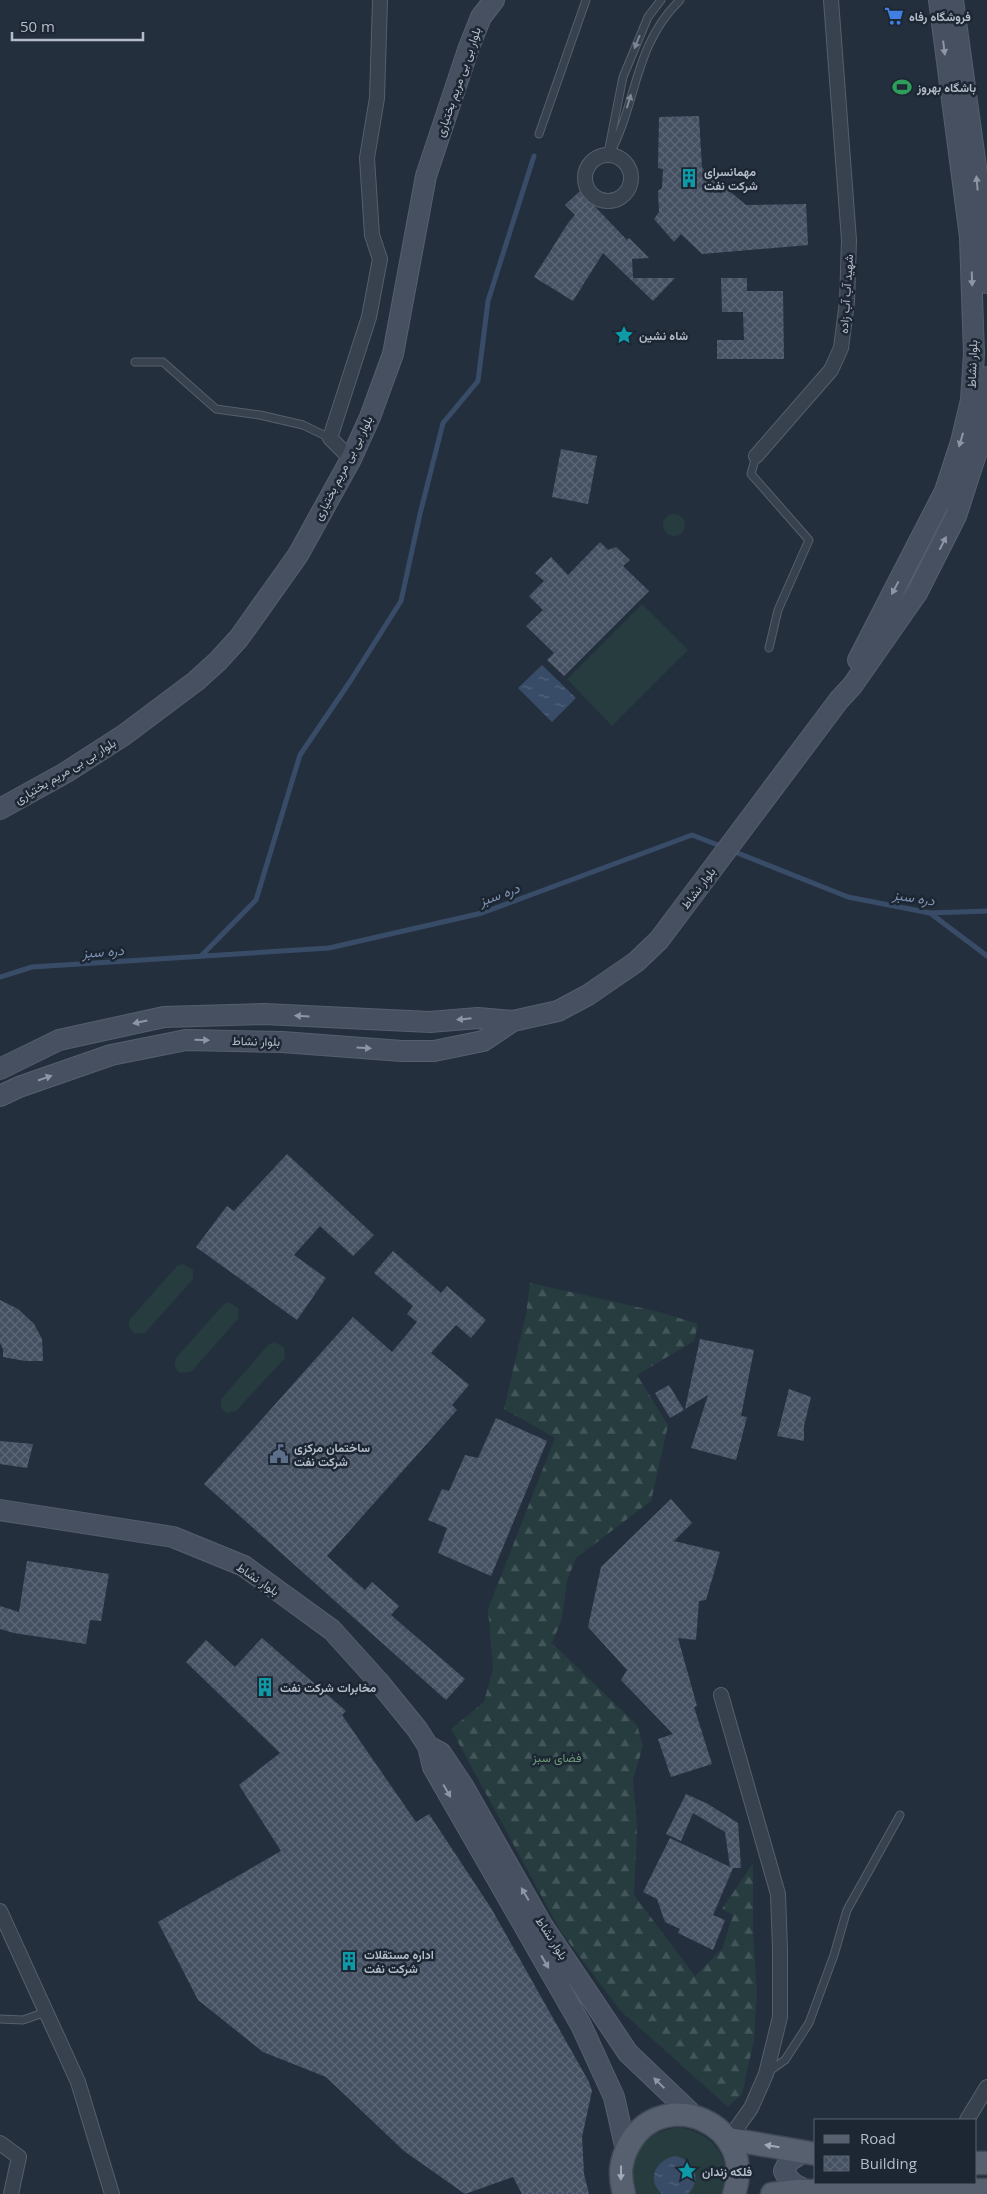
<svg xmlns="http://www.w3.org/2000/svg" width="987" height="2194" font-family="'Open Sans',Vazirmatn,sans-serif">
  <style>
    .grass { fill: #263c3f }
    .forest { fill: url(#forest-firs) }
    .water { fill: url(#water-ripples) }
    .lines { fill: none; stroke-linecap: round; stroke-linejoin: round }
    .stream { stroke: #394c67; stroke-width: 5 }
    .building { fill: url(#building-cross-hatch) }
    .lane-casing { stroke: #565f6c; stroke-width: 9 }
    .street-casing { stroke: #565f6c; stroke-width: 16 }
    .secondary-casing { stroke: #565f6c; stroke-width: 22 }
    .primary-casing { stroke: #414a57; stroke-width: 25 }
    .lane { stroke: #38414e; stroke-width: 7 }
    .street { stroke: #38414e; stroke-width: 14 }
    .secondary { stroke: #465061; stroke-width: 20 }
    .primary { stroke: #56606e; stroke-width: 22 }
    .oneway { fill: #7c8592 }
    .oneway2 { fill: #8e96a5 }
    .oneway3 { fill: #a1aab7 }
    .labels { text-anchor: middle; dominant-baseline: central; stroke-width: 5; stroke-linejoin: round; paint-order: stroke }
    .poi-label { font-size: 12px; font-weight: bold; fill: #b4bcc9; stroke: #1d2633; text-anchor: start }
    .street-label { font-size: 12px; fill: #b4bcc9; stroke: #1d2633 }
    .park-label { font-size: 12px; fill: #6b9a76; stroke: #1d2633 }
    .water-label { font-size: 14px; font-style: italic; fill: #7c92b1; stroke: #1d2633 }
  </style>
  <defs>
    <pattern id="forest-firs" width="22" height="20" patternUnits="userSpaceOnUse" patternTransform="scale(1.25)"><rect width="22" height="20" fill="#263c3f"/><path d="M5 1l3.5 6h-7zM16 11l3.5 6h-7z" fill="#435659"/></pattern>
    <pattern id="water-ripples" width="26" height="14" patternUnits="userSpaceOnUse" patternTransform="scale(1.25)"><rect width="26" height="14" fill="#394c67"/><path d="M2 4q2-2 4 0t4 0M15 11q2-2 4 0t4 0" fill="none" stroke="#53647b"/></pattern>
    <pattern id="building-cross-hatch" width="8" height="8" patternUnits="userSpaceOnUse" patternTransform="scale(1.25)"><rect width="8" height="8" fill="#455162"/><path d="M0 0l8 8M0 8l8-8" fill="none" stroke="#5d6877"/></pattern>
  </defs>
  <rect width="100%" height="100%" fill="#242f3e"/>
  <path class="grass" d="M663 525a11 11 0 1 1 22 0a11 11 0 1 1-22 0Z
    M 642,604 L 688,650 L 612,726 L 567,679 Z
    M 183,1264 L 193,1270 L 193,1279 L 145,1333 L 135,1334 C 130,1329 127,1326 130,1319 L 177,1266 Z
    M 229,1302 L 238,1308 L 239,1318 L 191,1372 L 180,1373 C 175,1368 173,1365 176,1358 L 223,1305 Z
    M 275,1342 L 284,1348 L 285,1358 L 236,1411 L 226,1413 C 221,1408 219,1404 222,1398 L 269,1344 Z
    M 680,2127 C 716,2136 732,2157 723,2194 L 634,2194 C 633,2185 630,2175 631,2166 C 633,2141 659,2130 680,2127 Z"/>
  <path class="forest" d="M 530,1283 L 660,1312 L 698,1324 L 694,1341 L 637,1375 L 668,1425 L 651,1501 L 576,1558 L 567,1581 L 562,1619 L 552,1643 L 637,1725 L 643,1746 L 633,1779 L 637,1826 L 634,1895 L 695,1976 L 722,1949 L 733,1915 L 722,1909 L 753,1863 L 753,1931 L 757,1993 L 754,2040 L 742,2094 L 728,2107 L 620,2010 L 561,1932 L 451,1729 L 484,1702 L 493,1668 L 488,1609 L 555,1438 L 504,1409 L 526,1314 Z"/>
  <path class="water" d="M 542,665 L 576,698 L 552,722 L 518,688 Z
    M 675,2156 C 694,2160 703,2179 688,2194 L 662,2194 C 646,2180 655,2160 675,2156 Z"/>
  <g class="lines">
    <path class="stream" d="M 730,850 L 848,897 L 930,913 L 987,911
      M 930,913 L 987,956
      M 201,956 L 256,900 L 300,755 L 351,680 L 401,601 L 420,514 L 443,423 L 478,381 L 488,301 L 534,156
      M 0,977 L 32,967 L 329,948 L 482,913 L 692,835 L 723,847"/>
  </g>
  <path class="building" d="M 699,116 L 702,168 L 746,205 L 806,204 L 808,245 L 702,254 L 681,234 L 674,242 L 654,219 L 659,212 L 658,191 L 662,188 L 663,169 L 658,168 L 659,117 Z
    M 580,191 L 627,240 L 629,238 L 649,258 L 632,259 L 633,278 L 675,278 L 653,301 L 603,253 L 573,301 L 534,277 L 568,223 L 575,215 L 565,205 Z
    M 721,278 L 747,278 L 747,291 L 783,291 L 784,359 L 717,359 L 717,340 L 744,340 L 743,312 L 722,312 Z
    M 561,449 L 597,456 L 588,504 L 552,497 Z
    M 600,542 L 608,550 L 616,547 L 630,560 L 623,566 L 649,591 L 564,676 L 547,660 L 554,653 L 526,626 L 543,610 L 529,596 L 544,581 L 535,573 L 551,557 L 568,575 Z
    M 287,1154 L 374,1235 L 353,1256 L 320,1226 L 294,1255 L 326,1278 L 297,1320 L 196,1247 L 227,1206 L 234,1211 Z
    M 393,1251 L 441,1293 L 447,1286 L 486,1320 L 471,1338 L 456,1325 L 431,1353 L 469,1385 L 452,1405 L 457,1410 L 327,1556 L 365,1590 L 372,1582 L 399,1606 L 391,1615 L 465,1679 L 446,1700 L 204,1484 L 353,1317 L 392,1352 L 417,1322 L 407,1314 L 413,1306 L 374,1273 Z
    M 0,1300 L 18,1309 L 34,1324 L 42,1339 L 43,1361 L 25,1361 L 3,1357 L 3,1349 L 0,1343 Z
    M 700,1339 L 754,1350 L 741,1416 L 747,1417 L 736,1460 L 691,1448 L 708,1395 L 685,1409 Z
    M 669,1385 L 684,1410 L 670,1418 L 655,1393 Z
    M 789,1389 L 811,1397 L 804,1426 L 804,1441 L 777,1436 Z
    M 496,1418 L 547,1441 L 491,1576 L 438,1553 L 447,1528 L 428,1520 L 442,1489 L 449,1491 L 465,1455 L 478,1458 Z
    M 0,1441 L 33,1444 L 27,1468 L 0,1464 Z
    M 671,1499 L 692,1523 L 674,1541 L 720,1552 L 706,1600 L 699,1601 L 696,1640 L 678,1638 L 697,1706 L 694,1707 L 712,1764 L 671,1777 L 658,1739 L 673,1734 L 621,1680 L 627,1670 L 588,1627 L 601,1567 Z
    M 27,1561 L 109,1574 L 101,1621 L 90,1620 L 86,1644 L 14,1633 L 0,1629 L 0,1606 L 19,1612 Z
    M 262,1638 L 346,1711 L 342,1715 L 416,1822 L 429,1814 L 491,1908 L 589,2082 L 592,2091 L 582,2137 L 584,2174 L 589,2194 L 522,2194 L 513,2177 L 465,2194 L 404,2151 L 326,2077 L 263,2052 L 198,2000 L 158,1922 L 281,1851 L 239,1785 L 280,1753 L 186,1662 L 206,1640 L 235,1667 Z
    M 686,1794 L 708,1804 L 738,1823 L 741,1868 L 733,1868 L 713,1915 L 725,1920 L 713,1950 L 678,1933 L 680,1929 L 665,1922 L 657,1899 L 643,1892 L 670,1838 L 730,1867 L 725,1832 L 693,1813 L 681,1841 L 666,1834 Z"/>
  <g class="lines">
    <g class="lane-casing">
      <path id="lane" d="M 539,134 L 586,0
        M 608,153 L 623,77 L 648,17 L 661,0
        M 609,155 C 638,102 633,46 680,0
        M 135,362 L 163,362 L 216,409 L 260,415 L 303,425 L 330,438
        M 756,456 L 751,474 L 809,540 L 778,610 L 769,648
        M 0,2019 L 23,2020 L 46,2012
        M 768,2072 L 785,2060 L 809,2023 L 834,1955 L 847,1910 L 900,1815"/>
    </g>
    <g class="street-casing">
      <path id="street" d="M585 178a23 23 0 1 1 46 0a23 23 0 1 1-46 0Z
        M 756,456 L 831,370 L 841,348 L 847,302 L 849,240 L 831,0
        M 351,459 L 330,438 L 369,317 L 380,259 L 372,235 L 367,158 L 377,98 L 380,0
        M 721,1695 L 778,1894 L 780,1949 L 780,2017 L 766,2074 L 751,2108 L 729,2139
        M 0,1911 L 78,2082 L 112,2194
        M 967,2120 L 987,2087
        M 0,2143 L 19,2157 L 11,2194"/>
    </g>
    <g class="secondary-casing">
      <path id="secondary" d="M 953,0 L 977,174 L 987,283
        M 858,660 L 945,491 L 961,442 L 971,400 L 974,354 L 970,237 L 939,0
        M 0,809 L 65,773 L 124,735 L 196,681 L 218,661 L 239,638 L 298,555 L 351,459 L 370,417 L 393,354 L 426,176 L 469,47 L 481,17 L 494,0
        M 0,1069 L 59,1040 L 164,1017 L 264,1014 L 430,1022 L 478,1018 L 513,1021 L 558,1011 L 588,995 L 636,962 L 659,940 L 839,700 L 852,686 L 917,593 L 956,516 L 985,427 L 987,377
        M 0,1096 L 19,1087 L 111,1055 L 186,1040 L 282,1042 L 402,1051 L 434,1051 L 483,1041 L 513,1021
        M 0,1510 L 173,1537 L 244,1566 L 332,1630 L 378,1681 L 417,1729 L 428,1746 L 433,1767 L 581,2025 L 614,2097 L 626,2150
        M 428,1746 L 441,1753 L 463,1786 L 542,1925 L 628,2053 L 694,2116
        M 804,2152 L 789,2161 L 784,2171 C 789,2183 797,2186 809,2191"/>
    </g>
    <g class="primary-casing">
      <path id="primary" d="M 729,2139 L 816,2154
        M 976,2163 L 987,2163
        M 624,2194 C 619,2175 620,2160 630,2143 C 663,2085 758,2123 734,2194
        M 772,2194 L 798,2191 L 987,2190"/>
    </g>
    <use href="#lane" class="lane"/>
    <use href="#street" class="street"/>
    <use href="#secondary" class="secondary"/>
    <use href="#primary" class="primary"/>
  </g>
  <defs><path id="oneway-solid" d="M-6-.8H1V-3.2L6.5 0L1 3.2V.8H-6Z" transform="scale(1.25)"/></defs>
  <g class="oneway">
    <use href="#oneway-solid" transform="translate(637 42) rotate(112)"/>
    <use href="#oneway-solid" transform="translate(629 101) rotate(-73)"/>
  </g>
  <g class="oneway2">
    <use href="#oneway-solid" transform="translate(944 48) rotate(83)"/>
    <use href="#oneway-solid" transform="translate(977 183) rotate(-95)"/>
    <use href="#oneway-solid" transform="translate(972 279) rotate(88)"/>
    <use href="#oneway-solid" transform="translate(961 440) rotate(106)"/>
    <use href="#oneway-solid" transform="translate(943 543) rotate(-63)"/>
    <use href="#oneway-solid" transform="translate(895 588) rotate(118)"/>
    <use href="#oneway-solid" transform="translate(302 1016) rotate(-177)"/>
    <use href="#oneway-solid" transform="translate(464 1019) rotate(174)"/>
    <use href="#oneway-solid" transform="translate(140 1022) rotate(168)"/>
    <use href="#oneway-solid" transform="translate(202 1040) rotate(1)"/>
    <use href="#oneway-solid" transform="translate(364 1048) rotate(4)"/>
    <use href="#oneway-solid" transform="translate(45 1078) rotate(-19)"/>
    <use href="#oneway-solid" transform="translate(447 1791) rotate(60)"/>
    <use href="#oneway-solid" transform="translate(525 1894) rotate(-120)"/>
    <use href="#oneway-solid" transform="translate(545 1962) rotate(60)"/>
    <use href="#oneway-solid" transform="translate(659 2083) rotate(-136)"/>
  </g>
  <g class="oneway3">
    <use href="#oneway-solid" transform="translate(772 2146) rotate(-171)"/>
    <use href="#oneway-solid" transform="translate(621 2173) rotate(91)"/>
  </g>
  <defs>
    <g id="supermarket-bare" transform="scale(1.5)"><path d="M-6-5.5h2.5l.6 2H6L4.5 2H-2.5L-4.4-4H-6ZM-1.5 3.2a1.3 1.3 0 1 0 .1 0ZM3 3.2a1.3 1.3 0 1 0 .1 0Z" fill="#3f7fe0" stroke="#1d2633" stroke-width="2.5" paint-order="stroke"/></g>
    <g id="stadium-bare" transform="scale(1.5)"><path d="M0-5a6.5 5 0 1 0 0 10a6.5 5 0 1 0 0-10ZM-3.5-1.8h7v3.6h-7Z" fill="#2e9e5b" stroke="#1d2633" stroke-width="2.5" paint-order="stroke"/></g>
    <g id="building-bare" transform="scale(1.5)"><path d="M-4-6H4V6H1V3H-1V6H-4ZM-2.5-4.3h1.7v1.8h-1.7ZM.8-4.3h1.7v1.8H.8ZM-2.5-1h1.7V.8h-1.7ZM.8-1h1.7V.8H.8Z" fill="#0f9aa8" stroke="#1d2633" stroke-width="2.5" paint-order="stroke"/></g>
    <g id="sight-bare" transform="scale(1.5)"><path d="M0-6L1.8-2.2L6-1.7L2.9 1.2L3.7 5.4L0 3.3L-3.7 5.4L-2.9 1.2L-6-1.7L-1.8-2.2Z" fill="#0f9aa8" stroke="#1d2633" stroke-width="2.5" paint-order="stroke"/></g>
    <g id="civic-bare" transform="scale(1.5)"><path d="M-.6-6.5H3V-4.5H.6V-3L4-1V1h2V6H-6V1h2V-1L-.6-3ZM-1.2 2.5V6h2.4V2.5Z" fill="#5c6f8a" stroke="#1d2633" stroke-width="2.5" paint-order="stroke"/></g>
  </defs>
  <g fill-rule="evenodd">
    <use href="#supermarket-bare" x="894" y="16"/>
    <use href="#stadium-bare" x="902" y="87"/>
    <use href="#building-bare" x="689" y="178"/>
    <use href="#sight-bare" x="624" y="335"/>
    <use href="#civic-bare" x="279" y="1454"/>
    <use href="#building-bare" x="265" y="1687"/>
    <use href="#building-bare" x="349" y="1961"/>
    <use href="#sight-bare" x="687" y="2171"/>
  </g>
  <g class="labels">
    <g class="poi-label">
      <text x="909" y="16">فروشگاه رفاه</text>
      <text x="917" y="87">باشگاه بهروز</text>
      <text x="704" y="171">مهمانسرای<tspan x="704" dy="14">شرکت نفت</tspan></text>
      <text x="639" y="335">شاه نشین</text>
      <text x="294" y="1447">ساختمان مرکزی<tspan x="294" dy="14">شرکت نفت</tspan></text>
      <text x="280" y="1687">مخابرات شرکت نفت</text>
      <text x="364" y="1954">اداره مستقلات<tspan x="364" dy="14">شرکت نفت</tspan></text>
      <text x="702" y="2171">فلکه زندان</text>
    </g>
    <g class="street-label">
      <text transform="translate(458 82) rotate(-71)">بلوار بی بی مریم بختیاری</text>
      <text transform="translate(846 294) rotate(-86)">شهید آب آب زاده</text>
      <text transform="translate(972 364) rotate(-88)">بلوار نشاط</text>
      <text transform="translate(343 468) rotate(-63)">بلوار بی بی مریم بختیاری</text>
      <text transform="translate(65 771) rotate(-31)">بلوار بی بی مریم بختیاری</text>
      <text transform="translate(698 888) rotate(-53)">بلوار نشاط</text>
      <text transform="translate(256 1041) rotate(1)">بلوار نشاط</text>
      <text transform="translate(258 1579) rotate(34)">بلوار نشاط</text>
      <text transform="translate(552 1938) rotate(57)">بلوار نشاط</text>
    </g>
    <g class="park-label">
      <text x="557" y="1757">فضای سبز</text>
    </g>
    <g class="water-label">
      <text transform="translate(499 894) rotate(-20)">دره سبز</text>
      <text transform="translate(914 897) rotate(9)">دره سبز</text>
      <text transform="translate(103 951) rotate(-4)">دره سبز</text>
    </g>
  </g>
  <rect x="814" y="2119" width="162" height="65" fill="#1d2633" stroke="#59626f"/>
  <rect x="824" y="2135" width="25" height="8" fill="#56606e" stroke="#59626f"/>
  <text x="860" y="2144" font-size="15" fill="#b4bcc9">Road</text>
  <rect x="824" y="2156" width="25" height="15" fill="url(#building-cross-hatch)" stroke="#59626f"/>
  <text x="860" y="2169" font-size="15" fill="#b4bcc9">Building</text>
  <path d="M12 32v8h131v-8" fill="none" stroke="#b4bcc9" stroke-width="2.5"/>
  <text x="20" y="32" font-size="15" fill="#b4bcc9" stroke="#1d2633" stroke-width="4" paint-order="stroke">50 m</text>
</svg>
